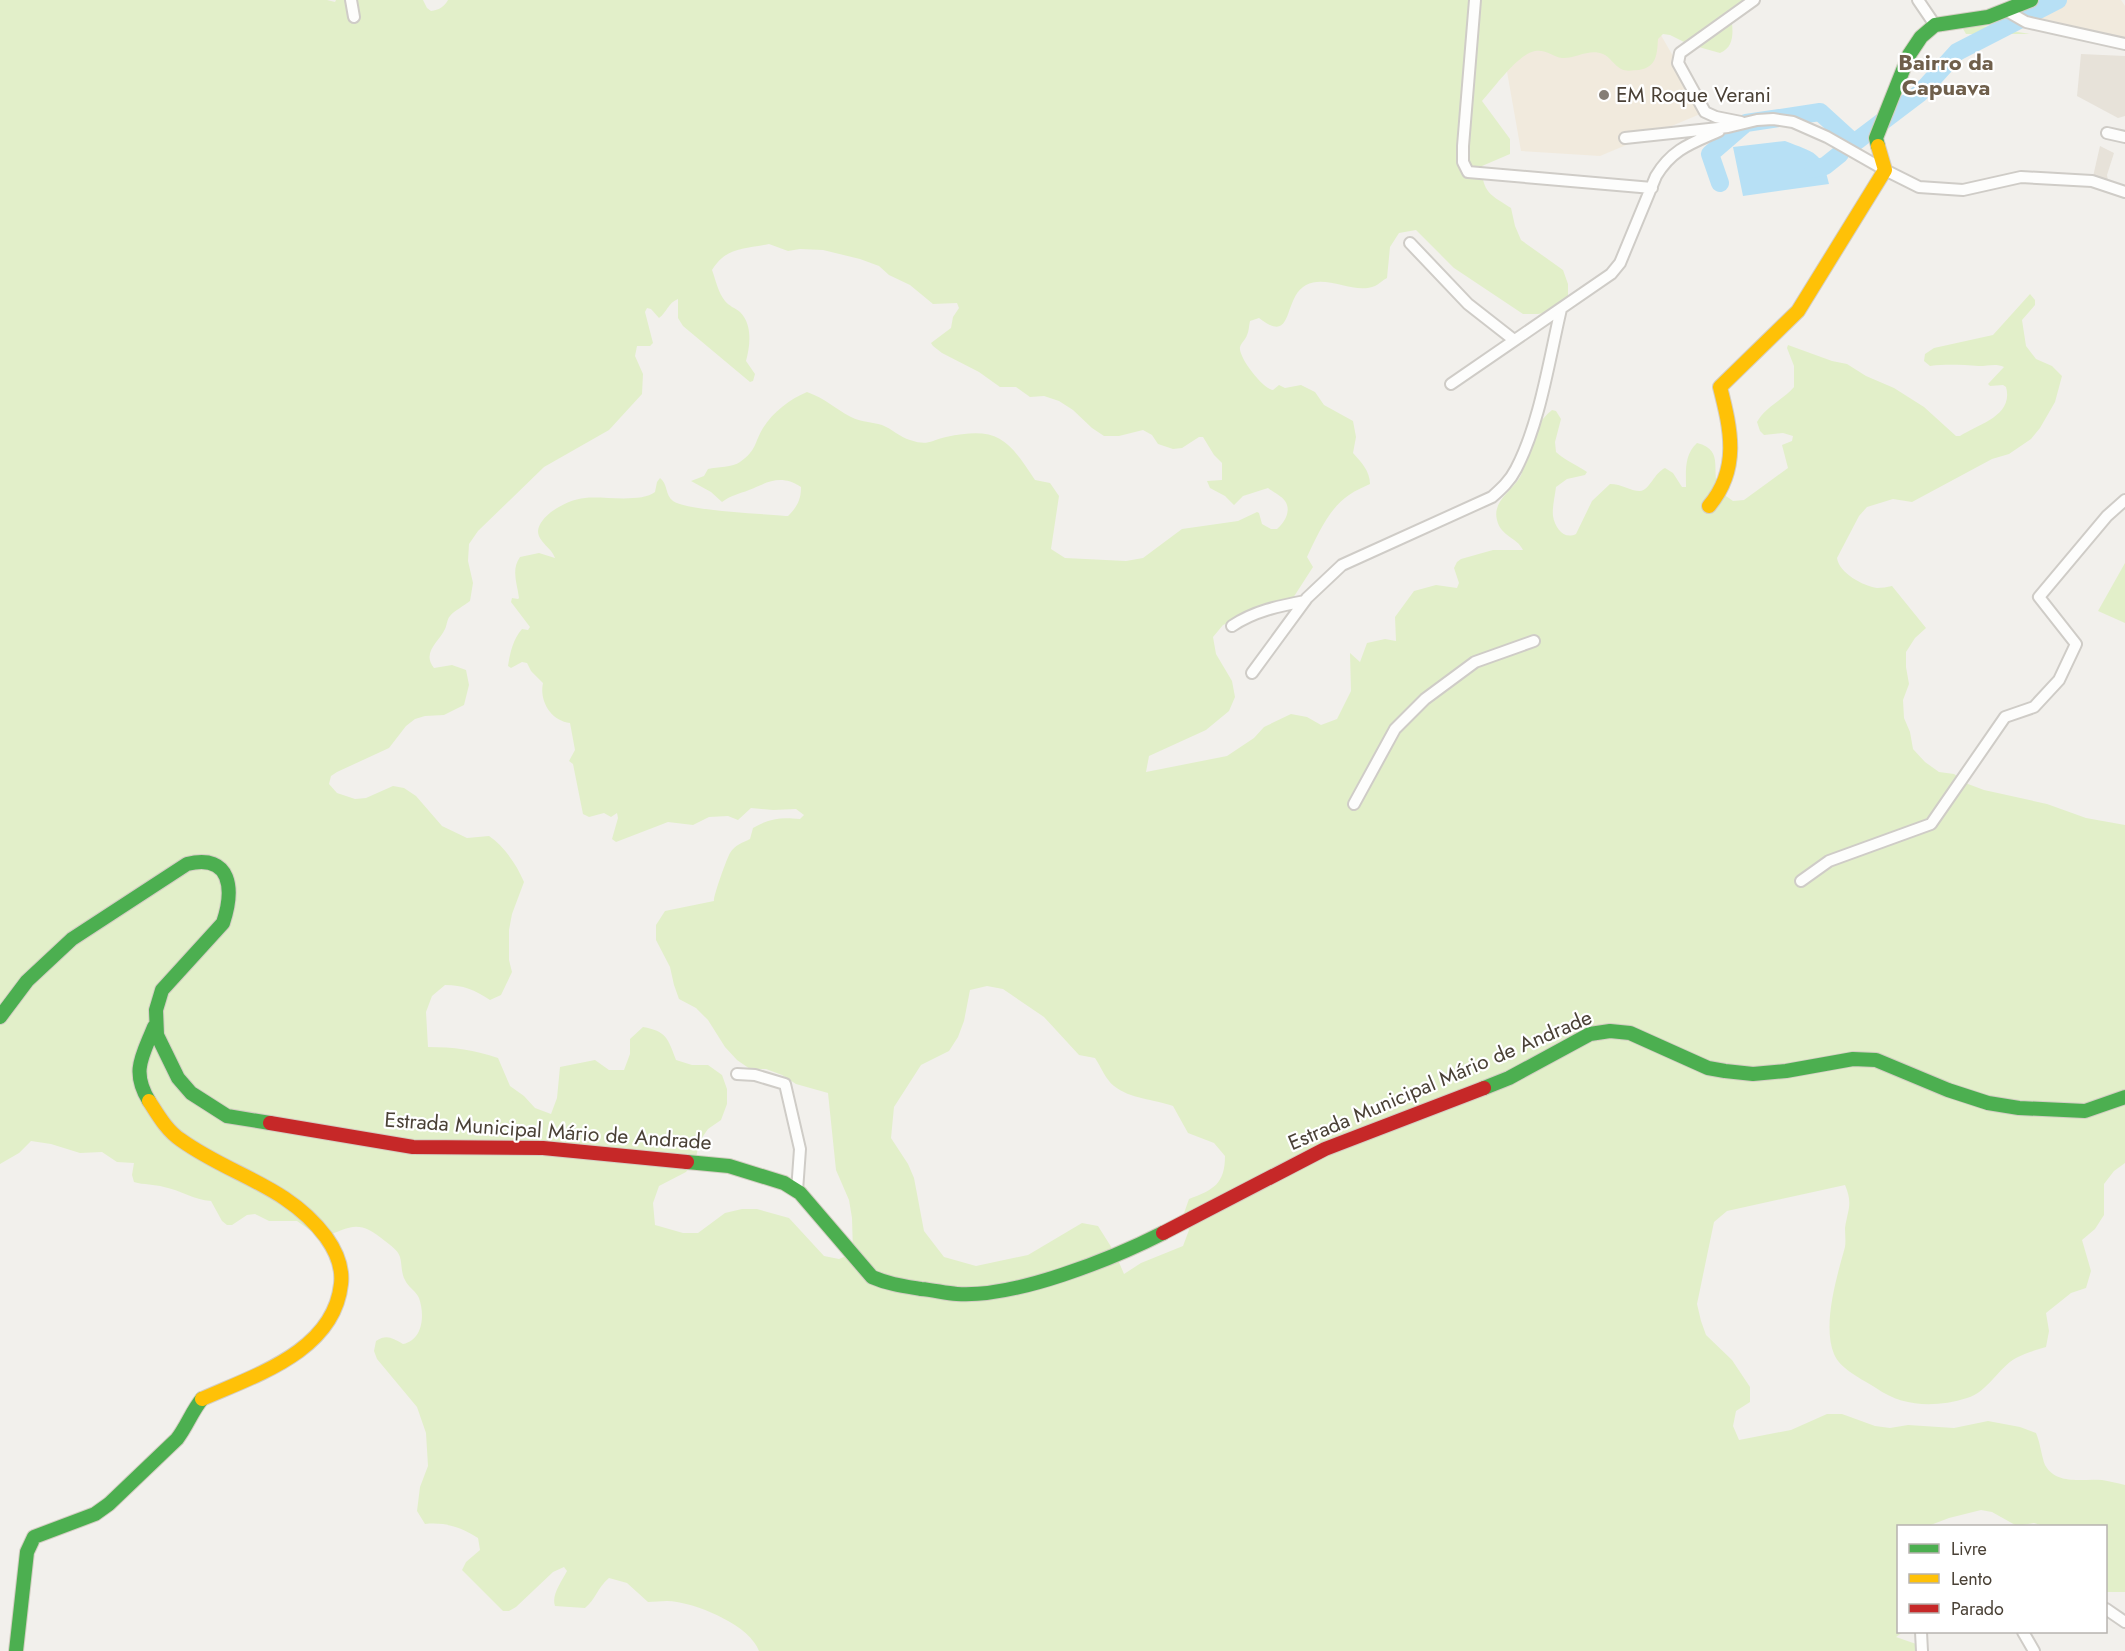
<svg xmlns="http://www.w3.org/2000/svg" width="2125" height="1651" font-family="Jost,sans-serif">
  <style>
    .residential { fill: #e7e2d9 }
    .education { fill: #f1eadd }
    .green { fill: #e2efc9; fill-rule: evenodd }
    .water { fill: #b7e0f5 }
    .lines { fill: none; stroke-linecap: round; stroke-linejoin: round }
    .river { stroke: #b7e0f5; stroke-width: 18 }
    .street-casing { stroke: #cfccc7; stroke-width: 14 }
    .fast-casing { stroke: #d4cec3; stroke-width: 16 }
    .slow-casing { stroke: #d4cec3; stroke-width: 16 }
    .jam-casing { stroke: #d4cec3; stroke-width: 16 }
    .street { stroke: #fdfdfc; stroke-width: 10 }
    .fast { stroke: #4caf50; stroke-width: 14 }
    .slow { stroke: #ffc107; stroke-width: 14 }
    .jam { stroke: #c62828; stroke-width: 14 }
    .poi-dot { fill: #857e76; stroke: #fff; stroke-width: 2 }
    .labels { text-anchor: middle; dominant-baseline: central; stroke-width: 4.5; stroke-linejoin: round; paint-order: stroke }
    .poi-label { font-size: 21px; fill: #4a4136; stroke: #fff; text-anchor: start }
    .street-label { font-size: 21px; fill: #4a4136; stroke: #fff }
    .neighbourhood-label { font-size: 22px; font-weight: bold; fill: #6f5f4b; stroke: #fff }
  </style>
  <rect width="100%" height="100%" fill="#f2f0ec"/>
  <path class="residential" d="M 2081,54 L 2125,56 L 2125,116 L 2118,118 L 2077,96 Z
    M 2100,146 L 2114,153 L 2107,175 L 2109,187 L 2092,181 Z"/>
  <path class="education" d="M 2033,0 L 2121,0 L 2125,6 L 2125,42 L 2027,22 L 2031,2 Z
    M 1646,9 L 1705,112 L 1600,156 L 1521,151 L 1503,49 Z"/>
  <path class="green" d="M 0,0 L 327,0 L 335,2 L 336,0 L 423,0 L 427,8 L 431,11 C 439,10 444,7 448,0 L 1749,0 L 1744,14 L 1731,12 C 1732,27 1737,46 1720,53 L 1688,44 L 1670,35 L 1663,34 L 1658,39 C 1657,54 1657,67 1639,70 C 1633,70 1627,72 1621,69 C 1614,65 1610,57 1603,54 C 1589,48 1575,59 1562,58 C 1553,57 1546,49 1535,51 C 1518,54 1494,88 1482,101 L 1510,139 L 1510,154 L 1482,166 C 1482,193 1491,195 1511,208 L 1515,226 L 1521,240 L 1563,270 L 1568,284 L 1568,299 L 1556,311 L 1538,314 L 1523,314 L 1454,268 L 1416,230 L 1399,233 L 1390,247 L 1387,278 C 1383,280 1379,284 1375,286 C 1354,295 1327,274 1306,285 C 1282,298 1295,346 1259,318 L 1250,321 C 1249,325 1249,331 1247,335 C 1246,339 1241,343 1240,347 C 1238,357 1263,389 1273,390 L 1279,385 L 1285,388 L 1301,385 L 1315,392 L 1324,405 L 1353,421 L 1356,437 L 1353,453 C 1361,462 1370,471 1370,484 C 1364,487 1356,490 1349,495 C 1329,508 1317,536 1307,557 L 1313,567 L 1293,598 L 1273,607 L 1258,607 L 1246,615 L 1223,625 L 1213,637 L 1216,654 L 1232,681 L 1235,697 L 1229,711 L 1206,730 L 1149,756 L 1146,772 L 1227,756 L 1254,738 L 1264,727 L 1291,714 L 1307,717 L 1321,725 L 1337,719 L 1351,691 L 1350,653 L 1360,662 L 1367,643 L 1385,639 L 1396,641 L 1395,617 L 1414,591 L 1436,585 L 1457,588 L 1459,583 L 1454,568 L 1457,562 L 1461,559 L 1493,550 L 1523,550 C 1517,537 1501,537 1497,520 C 1492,501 1512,491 1520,477 C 1525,469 1519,463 1520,455 C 1522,443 1543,417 1552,410 L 1556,411 L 1561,419 L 1555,442 L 1556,452 C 1566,461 1577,465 1587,472 L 1585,475 L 1567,479 L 1556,487 C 1555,496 1552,507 1553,516 C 1555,528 1564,540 1576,534 L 1592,501 L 1610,484 C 1622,484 1630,491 1640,491 C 1650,490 1654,473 1665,468 L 1673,473 L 1682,487 L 1686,487 C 1686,471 1684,455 1697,443 C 1727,450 1708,475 1721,492 C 1724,495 1729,498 1733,501 L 1744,500 L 1788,468 L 1782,445 L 1792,441 L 1793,436 L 1783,433 L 1764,435 L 1760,431 L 1757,422 C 1765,407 1784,399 1794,387 L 1794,366 L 1787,348 L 1788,345 L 1832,361 L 1847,364 L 1866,376 L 1894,388 L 1924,407 L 1956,436 L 1960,436 C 1978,424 2014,416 2006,387 L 2003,385 L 1990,386 L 1988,384 L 2004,367 C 1996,363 1988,366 1979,366 C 1962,365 1947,364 1930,366 L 1924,361 L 1925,354 L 1934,348 L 1993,335 L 2030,294 L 2035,300 L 2035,305 L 2022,320 L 2026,346 L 2036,359 L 2052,366 L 2062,376 L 2055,402 L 2040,428 L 2031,439 L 2009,454 L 1992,459 L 1912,502 L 1893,499 L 1867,507 L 1859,516 L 1837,558 C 1839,573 1863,586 1877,588 C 1882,588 1887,587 1892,586 L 1926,628 L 1915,638 L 1906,652 L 1906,667 L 1909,684 L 1903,700 L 1904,718 L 1910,732 L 1913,749 L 1925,762 L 1939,772 L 1954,774 L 1968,784 L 1984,790 L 2047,804 L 2086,818 L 2125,825 L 2125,1163 L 2114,1171 L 2104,1184 L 2104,1215 L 2095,1229 L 2082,1240 L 2091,1271 L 2086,1288 L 2071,1293 L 2046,1313 L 2049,1331 L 2046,1347 C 2036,1350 2025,1353 2016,1358 C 1998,1368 1988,1392 1967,1398 C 1935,1408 1903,1407 1876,1388 C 1862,1379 1840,1369 1834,1354 C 1822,1325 1837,1276 1845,1247 C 1846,1241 1845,1234 1845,1228 C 1848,1209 1853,1204 1845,1185 L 1727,1211 L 1714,1222 L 1697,1304 L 1701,1321 L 1706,1335 L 1732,1360 L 1750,1387 L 1750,1402 L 1736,1411 L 1733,1426 L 1739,1440 L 1791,1430 L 1827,1414 L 1842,1414 L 1875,1426 L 1890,1428 L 1908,1425 L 1954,1428 L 1988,1421 L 2020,1427 L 2036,1433 C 2040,1442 2042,1458 2045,1465 C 2057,1486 2082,1478 2102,1480 C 2109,1481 2117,1483 2125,1485 L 2125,1592 L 2106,1592 L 2106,1526 L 2044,1526 L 2034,1523 L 2017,1526 L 1992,1512 L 1981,1510 L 1949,1518 L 1928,1526 L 1898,1526 L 1898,1632 L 1903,1632 L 1896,1637 L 1919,1645 L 1922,1651 L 759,1651 C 750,1626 702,1606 677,1602 C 667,1600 657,1602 648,1602 L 627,1583 L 609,1578 C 597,1588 596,1599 585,1608 L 555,1606 C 551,1595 562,1581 567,1571 L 564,1567 L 553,1572 L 516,1607 L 509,1611 L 503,1611 L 462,1570 L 466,1562 L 480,1550 L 478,1538 C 461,1527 445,1522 425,1524 L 417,1511 L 420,1487 L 428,1466 L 426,1433 L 417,1407 L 377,1359 L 374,1351 L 376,1341 C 387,1334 392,1338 403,1344 C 423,1340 425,1315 419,1298 C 416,1291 408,1287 405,1280 C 401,1273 402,1264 400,1257 C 398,1250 390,1245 385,1241 C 358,1218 351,1227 321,1238 L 297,1221 L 269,1221 L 255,1214 L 247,1215 L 232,1225 L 227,1225 L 222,1221 L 211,1201 C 194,1200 180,1190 164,1187 C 154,1184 144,1185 134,1182 L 132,1175 L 134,1163 L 117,1162 L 102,1152 L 80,1153 L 51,1144 L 31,1141 L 19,1153 L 0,1164 ZM 769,244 L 788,251 L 800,249 L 823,250 L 860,259 L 879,266 L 889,275 L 910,285 L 933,304 L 957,303 L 959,308 L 953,317 L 951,328 L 931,343 L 933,346 L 942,353 L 979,372 L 1000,387 L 1016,387 L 1030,397 L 1044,396 L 1059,401 L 1073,410 L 1092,428 L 1104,436 L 1119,436 L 1143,430 L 1152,435 L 1158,444 L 1173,449 L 1182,448 L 1199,437 L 1203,437 L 1214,455 L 1222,463 L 1222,480 L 1207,481 L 1210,488 L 1225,496 L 1234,505 L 1243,496 L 1268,488 C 1273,492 1282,496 1285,501 C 1292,511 1284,523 1277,529 L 1271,529 L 1262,524 L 1259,513 L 1257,512 L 1238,521 L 1182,529 L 1143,558 L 1126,561 L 1065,558 L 1051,549 L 1059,496 L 1050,483 L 1035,480 C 1008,439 998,426 946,437 C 929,441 928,446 910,440 C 900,437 892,429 882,425 C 872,422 861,422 851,417 C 834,408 826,399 807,392 C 790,399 773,412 763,428 C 754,443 757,450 740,462 C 733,467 717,467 708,469 L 704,476 L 691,481 L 711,492 L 722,502 C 731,495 739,494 749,490 C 768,482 781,474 801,487 C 801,500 797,507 788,516 C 766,514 687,511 673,501 C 665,495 668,484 660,478 L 657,482 L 655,492 C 641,503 603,496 585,498 C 573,499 561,505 551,512 C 545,517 539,523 538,531 C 538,542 552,548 555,558 L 539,553 L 520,557 C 511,570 517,583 519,598 L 518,599 L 512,598 L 511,602 L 530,627 L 528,630 L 522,629 C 513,639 510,653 508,666 L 511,668 L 522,662 L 527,663 L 531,671 L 543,683 C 539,701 551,721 570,723 L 575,750 L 569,761 L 573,764 L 583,814 L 589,817 L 604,813 L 611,817 L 617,813 L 618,818 L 612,839 L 616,842 L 668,822 L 693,825 L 709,817 L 728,816 L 738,820 L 751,808 L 773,810 L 796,809 L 804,815 L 800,819 C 781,817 770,818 753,828 L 750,839 C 742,843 735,845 730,853 C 727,858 713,897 714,901 L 665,911 L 656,925 L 656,940 L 670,967 L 674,985 L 679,999 L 696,1008 L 708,1020 L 725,1047 L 737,1060 L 750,1069 L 766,1069 L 782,1075 L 796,1084 L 828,1093 L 836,1170 L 849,1200 L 852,1218 L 853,1253 L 839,1259 L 824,1256 L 789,1218 L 757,1209 L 742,1209 L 725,1213 L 698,1233 L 683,1233 L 655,1225 L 653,1203 L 659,1186 L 686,1172 L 696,1158 L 699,1142 L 708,1129 L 721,1120 L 727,1104 L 727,1089 L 722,1075 L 708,1065 L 692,1065 L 676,1060 C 668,1038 666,1031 643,1027 L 630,1039 L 630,1054 L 624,1070 L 609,1070 L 595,1060 L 560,1067 L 557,1098 L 551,1114 L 535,1108 L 524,1096 L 510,1086 L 498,1058 C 475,1050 453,1047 428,1047 L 426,1012 L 432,996 L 445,985 C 463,985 475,990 490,1000 L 501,995 L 512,972 L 509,960 L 509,930 L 512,914 L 524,882 C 517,865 504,846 489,836 L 467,838 L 442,826 L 416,796 L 404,788 L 393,786 L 366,798 L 355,799 L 337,793 L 329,784 L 331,776 L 337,772 L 389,748 L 406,726 L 415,719 L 425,716 L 444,715 L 464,705 L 469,685 L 466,670 L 452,665 L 434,668 C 421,652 440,641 445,629 C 447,625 447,619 450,616 C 455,610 464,606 470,601 L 473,583 L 468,561 L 469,544 L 478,531 L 544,467 L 609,430 L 642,394 L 643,374 L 635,356 L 637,346 L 650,346 L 653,343 L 645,312 L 647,308 L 651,309 L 659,318 C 667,312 668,303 678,299 L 678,318 L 683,326 L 750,382 L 753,381 L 755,374 L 746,361 C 750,346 753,325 740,312 C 735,308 729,306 725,301 C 718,292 716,281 712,270 C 726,247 744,249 769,244 ZM 987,986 L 1003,989 L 1044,1017 L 1079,1055 L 1095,1058 C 1101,1067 1106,1080 1114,1086 C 1130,1099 1154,1099 1173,1106 L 1188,1133 L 1214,1143 L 1225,1156 C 1225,1184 1213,1190 1189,1199 L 1183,1216 L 1189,1230 L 1183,1246 L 1141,1263 L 1124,1274 L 1115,1253 L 1098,1226 L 1082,1223 L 1028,1255 L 976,1266 L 944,1257 L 924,1231 L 914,1178 L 908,1164 L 891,1138 L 894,1107 L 921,1065 L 949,1051 L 958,1037 L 964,1021 L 970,990 Z
    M 1959,22 L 2030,34 L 1966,34 Z
    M 2125,563 L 2125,623 L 2098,611 Z"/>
  <path class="water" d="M 1785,141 C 1815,153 1822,151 1829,184 L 1743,196 L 1733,147 Z"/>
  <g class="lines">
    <path class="river" d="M 1813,169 L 1825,166 L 1840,154
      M 1720,183 L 1710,154 L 1746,123 L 1820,112 L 1854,143 L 1920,93 L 1957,52 L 2058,0"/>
    <g class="street-casing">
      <path id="street" d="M 351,0 L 354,17
        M 1475,0 L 1463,146 L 1463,162 L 1468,172 L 1652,188
        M 1918,0 L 1935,25
        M 2005,10 L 2026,22 L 2125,44
        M 1741,122 L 1716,117 L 1705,112 L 1678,63 L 1680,53 L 1754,0
        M 2107,133 L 2125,137
        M 1625,138 L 1728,127 L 1757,120 L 1773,119 L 1793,122 L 1827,137 L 1885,170 L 1919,187 L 1963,190 L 2021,177 L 2092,181 L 2125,192
        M 1410,243 L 1468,304 L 1514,340
        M 1451,384 L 1611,274 L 1620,263 L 1656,176 C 1672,149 1692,143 1719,131
        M 1232,626 C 1254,611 1279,606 1305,601
        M 1252,673 L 1307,598 L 1342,565 L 1492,497 C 1501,489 1510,481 1516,469 C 1540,423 1549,360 1561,309
        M 1354,804 L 1395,729 L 1425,699 L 1475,662 L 1534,641
        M 1801,881 L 1829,861 L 1931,824 L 2005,717 L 2034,707 L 2059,680 L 2076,644 L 2039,597 L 2107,516 L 2125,500
        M 737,1074 L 755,1075 L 785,1084 L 800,1149 L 797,1191
        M 2106,1609 L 2125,1622
        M 1921,1632 L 1922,1651
        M 2023,1632 L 2034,1651"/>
    </g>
    <g class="fast-casing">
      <path id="fast" d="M 1878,146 L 1876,138 L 1909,55 L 1921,37 L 1935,25 L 1988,17 L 2031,0
        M 0,1017 L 27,981 L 72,939 L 187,864 C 232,853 234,890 223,923 L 162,990 L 156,1010 L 157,1035 L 178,1078 L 191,1093 L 227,1116 L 270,1123
        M 1484,1088 L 1509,1078 L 1590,1034 L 1610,1031 L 1630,1033 L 1708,1068 L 1725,1071 L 1753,1074 L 1786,1071 L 1853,1059 L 1876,1060 L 1948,1090 L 1988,1103 L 2019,1108 L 2085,1111 L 2125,1097
        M 149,1101 C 131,1071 142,1057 154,1027
        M 687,1162 L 729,1166 L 784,1183 L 800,1193 L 872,1277 C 888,1284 903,1286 921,1289 C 933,1290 945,1293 957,1294 C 1015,1298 1112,1259 1163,1233
        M 16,1651 L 27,1552 L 34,1537 L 95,1514 L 109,1504 L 177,1439 C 187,1426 192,1411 202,1399"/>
    </g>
    <g class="slow-casing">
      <path id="slow" d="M 1709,506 C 1740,469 1731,430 1720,387 L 1798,311 L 1885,170 L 1878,146
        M 149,1101 C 158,1115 167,1131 181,1140 C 231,1176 287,1185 326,1237 C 336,1251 343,1267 341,1284 C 334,1351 256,1375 202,1399"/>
    </g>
    <g class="jam-casing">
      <path id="jam" d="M 270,1123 L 413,1147 L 543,1148 L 687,1162
        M 1163,1233 L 1325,1149 L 1484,1088"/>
    </g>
    <use href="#street" class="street"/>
    <use href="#fast" class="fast"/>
    <use href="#slow" class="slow"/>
    <use href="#jam" class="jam"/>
  </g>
  <circle class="poi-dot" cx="1604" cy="95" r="6"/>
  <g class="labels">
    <g class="poi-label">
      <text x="1616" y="95">EM Roque Verani</text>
    </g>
    <g class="street-label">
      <text transform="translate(1440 1080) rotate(-23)">Estrada Municipal Mário de Andrade</text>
      <text transform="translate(548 1131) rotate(4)">Estrada Municipal Mário de Andrade</text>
    </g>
    <g class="neighbourhood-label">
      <text x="1946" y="62">Bairro da<tspan x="1946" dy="25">Capuava</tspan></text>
    </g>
  </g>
  <rect x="1897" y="1525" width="210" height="108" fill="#ffffff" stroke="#b7b3af" stroke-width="1.5"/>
  <rect x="1909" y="1544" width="30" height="9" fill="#4caf50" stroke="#b7b3af" stroke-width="1.5"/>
  <text x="1951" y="1555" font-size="18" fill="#4a4136">Livre</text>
  <rect x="1909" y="1574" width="30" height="9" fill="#ffc107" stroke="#b7b3af" stroke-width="1.5"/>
  <text x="1951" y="1585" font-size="18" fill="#4a4136">Lento</text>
  <rect x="1909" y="1604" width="30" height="9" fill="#c62828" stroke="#b7b3af" stroke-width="1.5"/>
  <text x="1951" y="1615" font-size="18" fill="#4a4136">Parado</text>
</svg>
